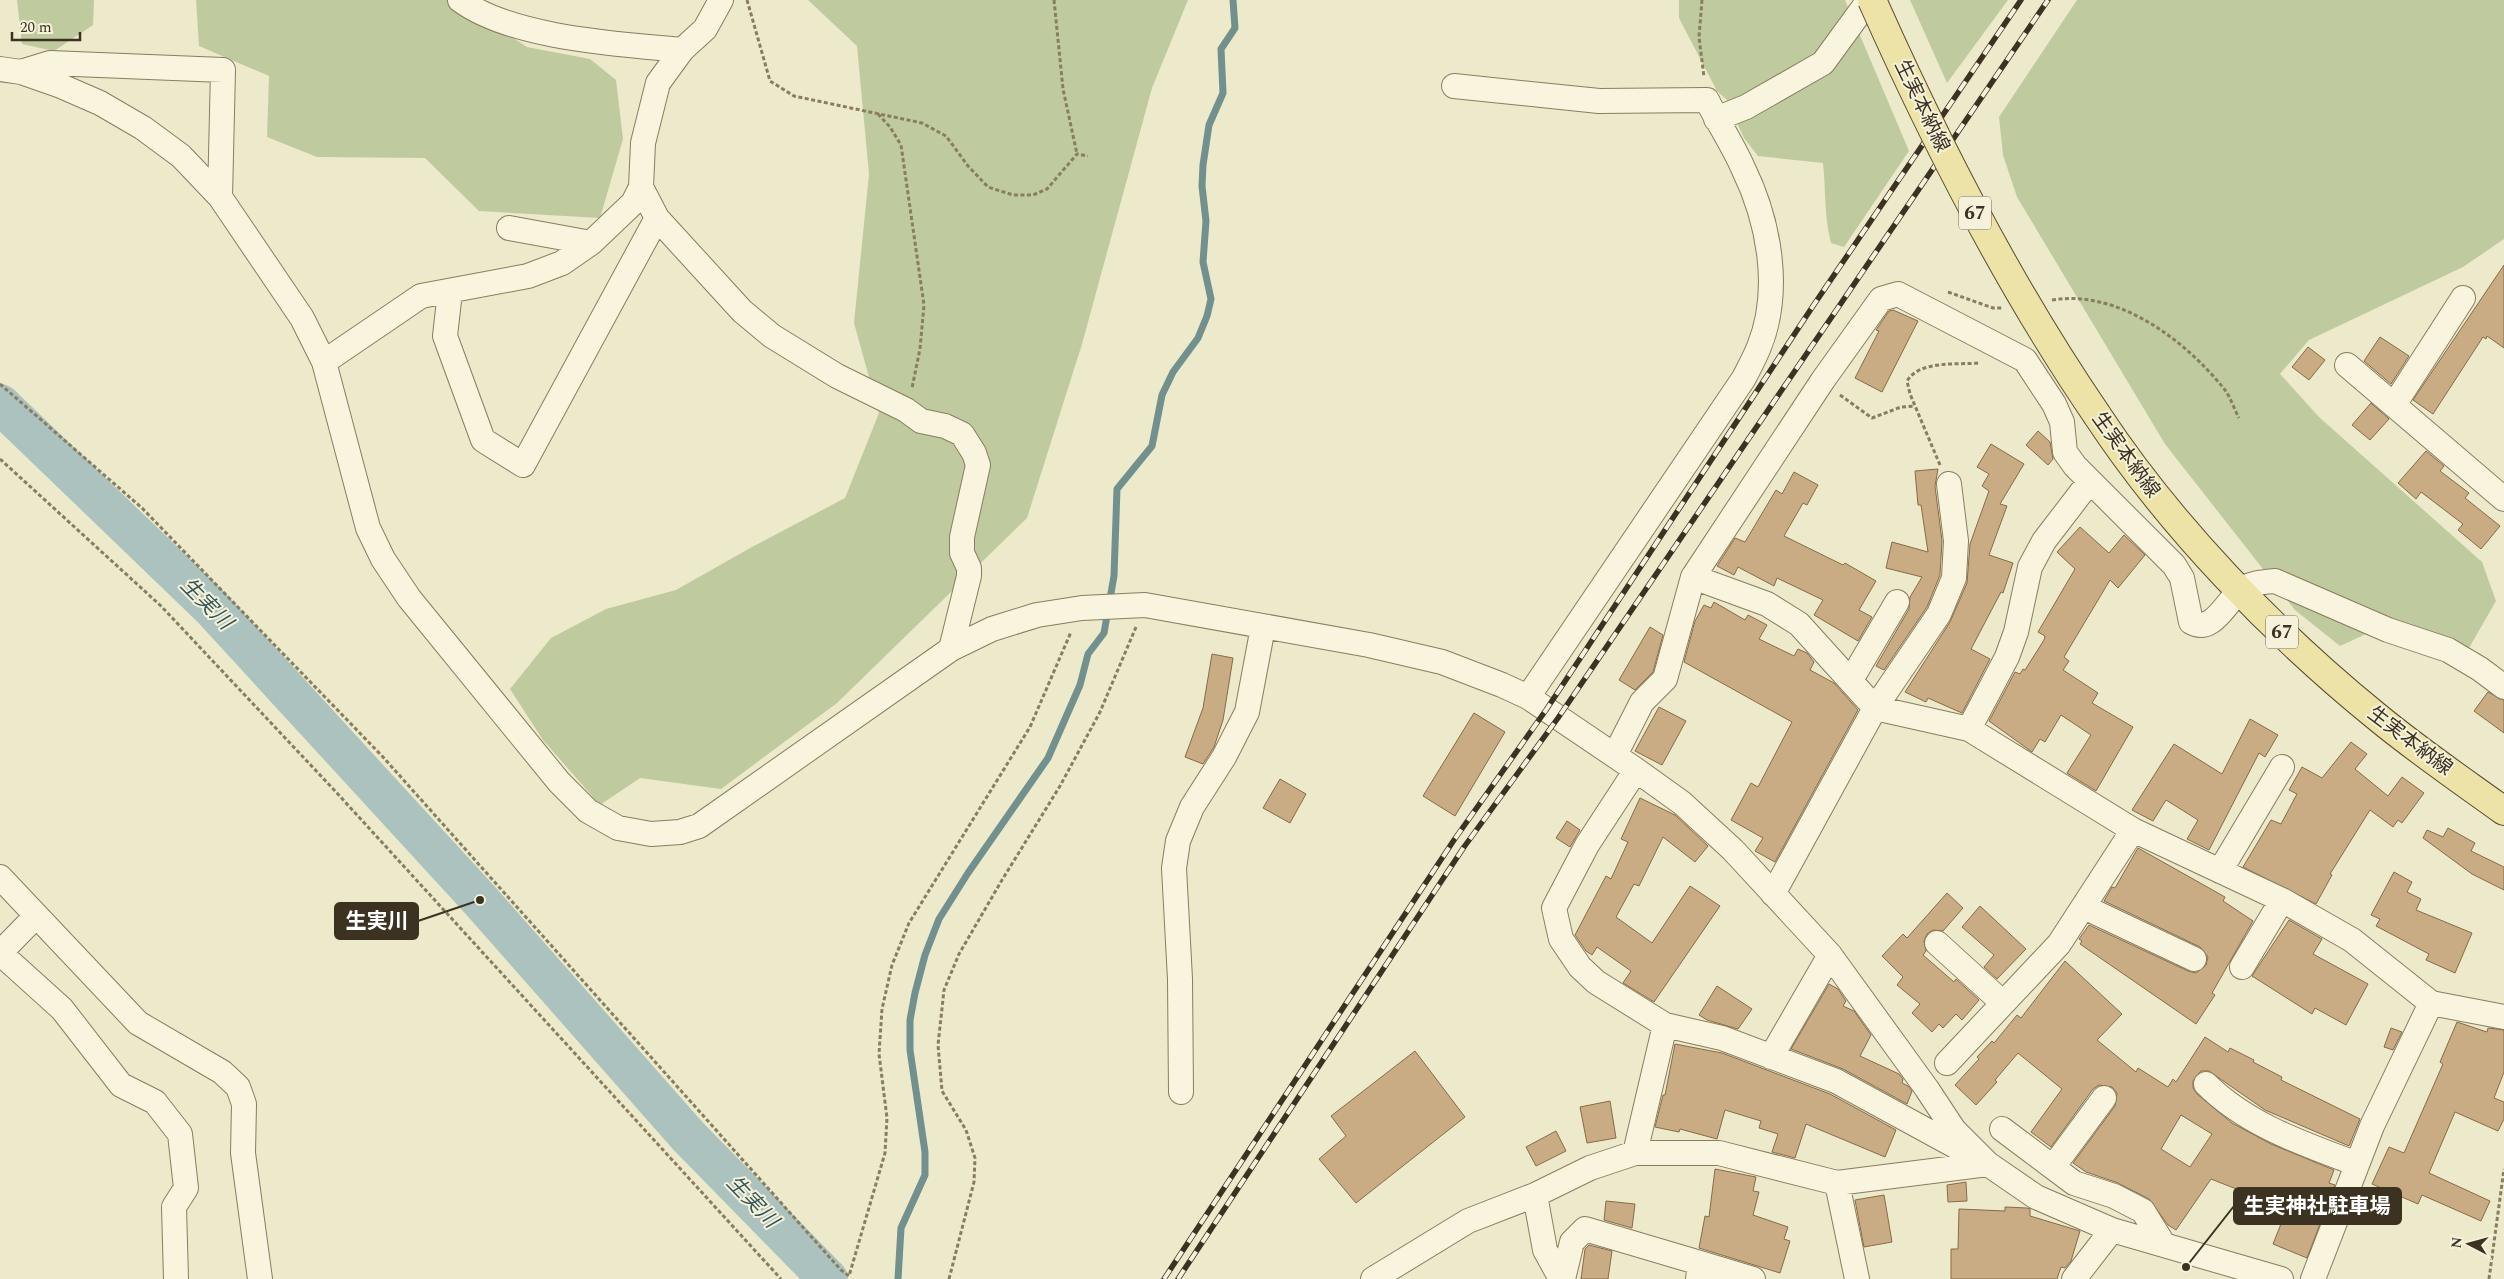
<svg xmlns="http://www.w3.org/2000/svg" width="2504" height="1279" font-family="Spectral,'Noto Sans JP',serif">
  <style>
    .green { fill: #bfcb9f }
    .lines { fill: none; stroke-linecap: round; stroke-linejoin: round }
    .stream { stroke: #72908e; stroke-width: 7 }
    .river { stroke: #abc2bf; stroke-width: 40 }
    .building { fill: #c9ac83; stroke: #876b47; fill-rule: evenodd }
    .minor-casing { stroke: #897d60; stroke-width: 26 }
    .major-casing { stroke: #584a33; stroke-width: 30 }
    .path { stroke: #897d60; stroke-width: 3; stroke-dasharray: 4 2.5; stroke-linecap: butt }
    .minor { stroke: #f8f4de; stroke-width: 24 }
    .major { stroke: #ede3a6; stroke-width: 28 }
    .rail-casing { stroke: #3b3222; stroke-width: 5.5 }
    .rail { stroke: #f5f1da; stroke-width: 4; stroke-dasharray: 11; stroke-linecap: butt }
    .major-bridge-casing { stroke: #584a33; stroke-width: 30; stroke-linecap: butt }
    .major-bridge { stroke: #ede3a6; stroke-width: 28 }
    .labels { text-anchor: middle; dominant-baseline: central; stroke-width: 4; stroke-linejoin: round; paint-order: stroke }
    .shield { fill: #f5f1da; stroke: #736b59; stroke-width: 1 }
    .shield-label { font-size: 19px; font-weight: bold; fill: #3b3222 }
    .street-label { font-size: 20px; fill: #3b3222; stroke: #f5f1da }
    .water-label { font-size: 21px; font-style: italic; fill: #32555a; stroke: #f5f1da }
    .leader { fill: none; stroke: #3b3222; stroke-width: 2 }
    .callout-dot { fill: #3b3222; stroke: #f5f1da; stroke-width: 2 }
    .callout { fill: #3b3222; stroke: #3b3222; stroke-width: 2 }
    .callout-label { font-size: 21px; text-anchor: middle; font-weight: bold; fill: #fff }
  </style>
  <rect width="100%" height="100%" fill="#ede9cb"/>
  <path class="green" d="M 17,0 L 94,0 L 93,25 L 54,51 L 22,44 Z
    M 196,0 L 456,0 L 527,47 L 590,59 L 616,80 L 623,139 L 600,218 L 479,211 L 425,158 L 317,157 L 267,137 L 269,76 L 199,46 Z
    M 808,0 L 1188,0 L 1152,88 L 1082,344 L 1027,518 L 837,703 L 721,789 L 640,778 L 600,805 L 543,740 L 510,689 L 551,638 L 606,609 L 676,590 L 752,547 L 845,498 L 879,413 L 854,323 L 869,174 L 857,46 Z
    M 1679,0 L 1845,0 L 1909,151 L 1844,247 L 1831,243 C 1824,216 1826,191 1823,163 L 1758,156 L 1744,138 L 1726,99 L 1717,91 L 1679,18 Z
    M 1910,0 L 2008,0 L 1947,83 Z
    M 2077,0 L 2504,0 L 2504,239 L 2463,267 L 2309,340 L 2280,374 L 2319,417 L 2482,562 L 2496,601 L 2469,648 L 2392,622 L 2340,646 L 2295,610 L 2165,444 L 2017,197 L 2003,155 L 1999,117 Z"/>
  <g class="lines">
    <path class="stream" d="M 898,1279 L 901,1228 L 925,1175 L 925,1152 L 910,1050 L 910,1020 L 915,993 L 925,955 L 939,919 L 968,873 L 1048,758 L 1080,685 L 1088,654 L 1104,633 L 1114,576 L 1117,489 L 1152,446 L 1162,395 L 1173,372 L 1198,338 L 1207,316 L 1211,299 L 1203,262 L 1206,221 L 1202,186 L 1203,165 L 1209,125 L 1223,93 L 1221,49 L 1235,28 L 1233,0"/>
    <path class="river" d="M 0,404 L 211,607 L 480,900 L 688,1136 L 828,1279"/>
  </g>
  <path class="building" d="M 2504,265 L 2504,348 L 2487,336 L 2486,339 L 2483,337 L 2433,414 L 2413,400 Z
    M 1893,310 L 1918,321 L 1882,392 L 1855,378 L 1879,331 L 1876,330 L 1889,311 Z
    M 2380,337 L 2409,356 L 2391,384 L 2364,361 Z
    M 2308,347 L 2325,360 L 2309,380 L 2292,367 Z
    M 2371,403 L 2389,419 L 2370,440 L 2352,425 Z
    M 2038,431 L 2050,442 L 2053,459 L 2048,465 L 2026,445 Z
    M 1991,444 L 2024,464 L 2000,504 L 2007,506 L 1989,555 L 2013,563 L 2003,593 L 2001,592 L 1971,649 L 1990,659 L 1962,713 L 1928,698 L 1926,702 L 1905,692 L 1950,622 L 1967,583 L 1970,544 L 1989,491 L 1982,486 L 1989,474 L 1977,467 Z
    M 2426,451 L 2444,466 L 2440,471 L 2469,493 L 2465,498 L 2500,526 L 2481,549 L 2458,530 L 2463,524 L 2421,492 L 2416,499 L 2398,483 Z
    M 1938,469 L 1935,486 L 1942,541 L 1940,575 L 1927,607 L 1884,670 L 1876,666 L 1909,609 L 1910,597 L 1922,577 L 1886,568 L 1892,542 L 1928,552 L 1921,505 L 1918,505 L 1915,471 Z
    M 1794,472 L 1818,485 L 1807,505 L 1803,503 L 1784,536 L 1843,565 L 1845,563 L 1876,581 L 1859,610 L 1872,617 L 1858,641 L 1814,615 L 1823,600 L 1777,578 L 1774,586 L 1738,567 L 1734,575 L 1717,566 L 1735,538 L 1745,542 L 1776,490 L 1782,494 Z
    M 2080,527 L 2109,553 L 2124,535 L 2145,555 L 2118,588 L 2110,580 L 2064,657 L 2069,661 L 2063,670 L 2098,693 L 2092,703 L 2133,727 L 2096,791 L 2067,773 L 2091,735 L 2061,715 L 2045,742 L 2040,739 L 2032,752 L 1989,721 L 2015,672 L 2020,674 L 2023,669 L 2025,670 L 2044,640 L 2045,636 L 2038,632 L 2075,569 L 2057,552 Z
    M 1714,602 L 1745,620 L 1748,615 L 1767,625 L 1759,639 L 1794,656 L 1798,649 L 1807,653 L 1814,662 L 1810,670 L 1834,683 L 1858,710 L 1775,862 L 1755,851 L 1763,838 L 1731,820 L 1751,783 L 1758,787 L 1792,722 L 1684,662 L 1695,621 L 1704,605 L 1711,608 Z
    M 1650,627 L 1663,635 L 1653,672 L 1635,690 L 1619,680 Z
    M 1212,654 L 1233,658 L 1223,720 L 1214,747 L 1203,764 L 1185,757 L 1203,708 Z
    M 2488,692 L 2504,700 L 2504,733 L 2474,711 Z
    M 1659,707 L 1686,721 L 1662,765 L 1635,751 Z
    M 1474,713 L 1505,732 L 1455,816 L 1423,796 Z
    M 2250,719 L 2278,735 L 2265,757 L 2259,753 L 2209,850 L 2187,839 L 2198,820 L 2166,800 L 2153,821 L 2132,810 L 2174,744 L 2222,774 Z
    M 2351,742 L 2367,754 L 2355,769 L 2388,796 L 2402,777 L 2424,793 L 2402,823 L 2398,820 L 2393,827 L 2370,810 L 2330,874 L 2332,875 L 2316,904 L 2243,867 L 2271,820 L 2281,824 L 2297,794 L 2289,790 L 2302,767 L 2322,778 Z
    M 1280,779 L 1306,794 L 1290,823 L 1263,808 Z
    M 1640,798 L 1675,815 L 1708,846 L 1695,862 L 1663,837 L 1639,886 L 1634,884 L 1616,917 L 1652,943 L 1690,886 L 1720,906 L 1654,1002 L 1623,983 L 1631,971 L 1597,947 L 1592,955 L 1586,951 L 1575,935 L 1606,876 L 1611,879 L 1628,842 L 1621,839 Z
    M 1567,821 L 1580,830 L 1570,847 L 1556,838 Z
    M 2448,828 L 2475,843 L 2471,851 L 2504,867 L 2504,890 L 2472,874 L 2423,838 L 2427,830 L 2443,837 Z
    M 2138,848 L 2225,897 L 2223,901 L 2253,921 L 2212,993 L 2215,995 L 2196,1024 L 2080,944 L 2082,941 L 2079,939 L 2089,925 L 2188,971 L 2196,973 L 2206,965 L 2208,957 L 2200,947 L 2104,901 L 2112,887 L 2115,888 Z
    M 2394,872 L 2412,882 L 2407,892 L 2421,899 L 2416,910 L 2472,933 L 2455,973 L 2426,960 L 2429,954 L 2376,926 L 2380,919 L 2371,915 Z
    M 1947,893 L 1963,908 L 1943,931 L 1933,930 L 1927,934 L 1924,941 L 1926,951 L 1923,955 L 1954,982 L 1956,979 L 1979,1000 L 1962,1020 L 1956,1014 L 1943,1028 L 1939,1024 L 1932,1032 L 1912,1013 L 1920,1004 L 1897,985 L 1903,977 L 1882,956 L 1903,934 L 1907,938 Z
    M 1980,906 L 2026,949 L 1997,979 L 1984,967 L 1994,955 L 1962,927 Z
    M 2289,920 L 2322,939 L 2313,954 L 2368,984 L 2346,1025 L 2315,1008 L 2312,1014 L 2252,976 Z
    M 2065,961 L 2122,1014 L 2097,1040 L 2136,1072 L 2138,1068 L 2168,1087 L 2173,1079 L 2176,1082 L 2205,1037 L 2228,1052 L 2230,1048 L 2254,1060 L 2253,1062 L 2282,1077 L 2281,1080 L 2360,1119 L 2349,1146 L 2265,1110 L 2209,1071 L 2201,1071 L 2193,1081 L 2193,1088 L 2197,1094 L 2232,1123 L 2271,1144 L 2334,1170 L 2329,1183 L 2335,1185 L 2307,1258 L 2273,1244 L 2287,1209 L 2211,1179 L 2176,1230 L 2168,1225 L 2149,1199 L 2118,1183 L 2086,1172 L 2073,1163 L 2115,1106 L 2117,1093 L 2112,1087 L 2099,1085 L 2093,1089 L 2051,1147 L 2031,1132 L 2062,1089 L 2018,1053 L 1995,1080 L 1997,1082 L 1976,1105 L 1955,1085 L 1979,1059 L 1977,1057 L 1992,1041 L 1994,1043 L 2017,1015 L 2021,1018 ZM 2181,1115 L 2212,1134 L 2190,1167 L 2161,1149 Z
    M 1829,984 L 1838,989 L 1846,1001 L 1843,1006 L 1854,1011 L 1871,1035 L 1860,1056 L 1899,1074 L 1903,1079 L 1902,1083 L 1908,1086 L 1912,1091 L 1907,1104 L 1843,1069 L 1791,1049 Z
    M 1717,986 L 1752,1009 L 1738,1029 L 1707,1020 L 1699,1015 Z
    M 2457,1022 L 2487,1032 L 2488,1028 L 2504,1030 L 2504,1072 L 2494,1098 L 2504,1102 L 2504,1119 L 2498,1131 L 2455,1112 L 2429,1173 L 2490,1201 L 2481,1221 L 2422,1195 L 2418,1204 L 2372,1184 L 2389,1147 L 2404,1153 L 2443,1064 L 2440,1062 Z
    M 2391,1028 L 2402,1032 L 2393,1050 L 2384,1047 Z
    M 1675,1044 L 1722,1053 L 1830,1094 L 1896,1130 L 1885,1157 L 1806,1124 L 1795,1158 L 1772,1152 L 1778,1134 L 1759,1128 L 1761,1121 L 1725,1110 L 1717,1139 L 1680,1129 L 1679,1132 L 1655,1127 L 1663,1095 L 1665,1095 Z
    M 1415,1051 L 1465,1117 L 1356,1203 L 1319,1159 L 1346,1136 L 1331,1116 Z
    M 1610,1101 L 1616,1138 L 1587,1143 L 1580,1107 Z
    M 1556,1131 L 1566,1151 L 1536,1166 L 1526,1147 Z
    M 1715,1169 L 1756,1177 L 1753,1191 L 1759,1192 L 1753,1215 L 1788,1227 L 1784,1239 L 1790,1241 L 1780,1273 L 1699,1248 L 1705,1216 L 1709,1217 Z
    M 1966,1182 L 1967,1201 L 1948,1202 L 1947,1185 Z
    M 1884,1195 L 1892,1242 L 1864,1247 L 1855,1200 Z
    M 1606,1201 L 1635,1204 L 1632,1228 L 1604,1220 Z
    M 2005,1207 L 2027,1208 L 2030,1209 L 2030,1216 L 2080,1231 L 2071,1261 L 2065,1268 L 2061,1267 L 2057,1279 L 1951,1279 L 1951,1249 L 1958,1249 L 1959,1209 L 2005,1211 Z
    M 1589,1245 L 1612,1251 L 1608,1279 L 1581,1279 L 1585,1249 Z"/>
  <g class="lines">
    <g class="minor-casing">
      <path id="minor" d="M 460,0 C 511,38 618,44 682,50
        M 0,69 L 21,72 L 61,86 L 100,103 L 143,128 L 181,156 L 220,197 L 302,318 L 324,362 L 368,528 L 383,559 L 409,598 L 559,782 L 588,811 L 618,828 L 651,834 L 680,832 L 699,826 L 951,649 L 992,629 L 1037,615 L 1082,608 L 1145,605 L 1369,645 L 1442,662 L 1502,685 L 1528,697 L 1636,770 L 1682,803 L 1733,850 L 1830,955 L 1927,1089 L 1954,1130 L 1988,1164 L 2036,1197 L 2112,1230 L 2281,1279
        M 21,72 L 50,63 L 223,70 L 220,197
        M 1454,86 L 1599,101 L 1707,100 C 1718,123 1733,145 1743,168 C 1769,221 1782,290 1759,347 C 1755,357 1749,368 1744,378 L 1528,697
        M 1716,119 L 1746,107 L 1823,63 L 1869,0
        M 641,187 L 657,218 L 742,311 L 772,336 L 837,376 L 906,410 L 921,421 L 945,426 L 962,434 L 974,453 L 978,465 L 962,537 L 962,553 L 969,568 L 969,576 L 951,649
        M 509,228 L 591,243
        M 450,292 L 445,336 L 483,440 L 523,465 L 657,218
        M 324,362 L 421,296 L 528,276 L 562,263 L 591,243 L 633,203 L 641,187 L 643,143 L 658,83 L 682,50 L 705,29 L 721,0
        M 2347,365 L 2504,499
        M 2394,405 L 2463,298
        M 1693,577 L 1767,604 L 1799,624 L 1875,708 L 1969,729 L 2133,830 L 2282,900 L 2352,940 L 2431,1003 L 2504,1017
        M 1851,680 L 1897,602
        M 1969,729 L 2007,657 L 2016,632 L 2030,567 L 2044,541 L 2090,481
        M 1615,755 L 1642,702 L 1665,679 L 1693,577 L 1823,380 L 1881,299 L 1898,294 L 2025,360 L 2054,404 L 2062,422 L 2065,452 L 2075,466 L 2174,565 L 2182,578 L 2191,622 C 2213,635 2227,600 2241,590 C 2249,583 2264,582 2275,581 L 2388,630 L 2448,650 L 2480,669 L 2504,687
        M 1636,770 L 1587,845 L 1554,908 L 1561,939 L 1580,967 L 1596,982 L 1665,1025 L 1722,1038 L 1836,1081 L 1968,1153
        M 2220,871 L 2282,767
        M 0,877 L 138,1023 L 222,1072 L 238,1087 L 244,1104 L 243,1153 L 260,1279
        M 1773,894 L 1875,708 L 1939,614 L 1954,578 L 1956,541 L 1949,484
        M 2084,907 L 2194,959
        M 36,916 L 0,953 L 62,1009 L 121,1085 L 155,1102 L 180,1134 L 186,1188 L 174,1207 L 176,1279
        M 1937,943 L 2003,1003
        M 2242,967 L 2282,900
        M 1771,1057 L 1830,955
        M 1947,1063 L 2059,944 L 2133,830
        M 2206,1084 C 2247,1125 2304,1144 2357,1164
        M 1181,1092 L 1180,979 L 1174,868 L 1178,841 L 1192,807 L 1224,757 L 1247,712 L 1263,627
        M 2002,1129 L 2074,1183 L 2114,1196 L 2143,1211 L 2164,1245
        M 1635,1153 L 1665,1025
        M 2053,1167 L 2104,1098
        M 1837,1183 L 1857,1279
        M 1535,1195 L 1545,1250 L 1561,1279
        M 1373,1279 L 1468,1221 L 1535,1195 L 1590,1168 L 1635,1153 L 1719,1153 L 1837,1183 L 1988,1164
        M 1563,1279 L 1572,1242 L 1585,1229 L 1700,1263
        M 1698,1279 L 1700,1263 L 1753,1279
        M 2074,1279 L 2112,1230
        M 2313,1279 L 2372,1126 L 2431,1003"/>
    </g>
    <g class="major-casing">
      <path id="major" d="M 2097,415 C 2170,526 2274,633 2376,716 C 2417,750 2461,780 2504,811"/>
    </g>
    <path class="path" d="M 747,0 L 770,81 L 794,96 L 922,123 L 946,136 L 968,166 L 988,187 L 1013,195 L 1033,195 L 1047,189 L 1077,154 L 1088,156
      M 1054,0 L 1063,89 L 1077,154
      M 1702,0 L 1699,37 L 1704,77
      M 878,114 L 890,127 L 901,145 L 924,305 L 920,349 L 912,388
      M 1948,292 L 1993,308 L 2002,308
      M 2052,300 C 2119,289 2186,341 2225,390 C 2231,398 2234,409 2239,418
      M 0,384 L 142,508 L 383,757 L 841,1270 L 849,1276 L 885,1153 L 887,1118 L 879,1054 L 882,1009 L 892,965 L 909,923 L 1030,727 L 1071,632
      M 1840,395 L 1872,418 L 1901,407 L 1915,406
      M 0,459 L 161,606 L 336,792 L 781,1279
      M 1940,465 L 1910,394 L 1907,381 C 1920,360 1956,365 1979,363
      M 949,1279 L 974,1182 L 975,1158 L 966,1130 L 942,1091 L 938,1045 L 944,990 L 959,954 L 1002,880 L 1060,786 L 1100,712 L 1136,627
      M 2489,1279 L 2504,1169"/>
    <use href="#minor" class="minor"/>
    <use href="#major" class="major"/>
    <g class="rail-casing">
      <path id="rail" d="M 1164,1279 L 1454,840 L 1546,710 L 1813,306 L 2021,0
        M 1178,1279 L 1464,847 L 1558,718 L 2048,0"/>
    </g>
    <use href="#rail" class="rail"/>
    <g class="major-bridge-casing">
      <path id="major-bridge" d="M 1872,0 C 1936,144 2008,285 2097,415"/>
    </g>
    <use href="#major-bridge" class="major-bridge"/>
  </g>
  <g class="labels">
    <g class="shield">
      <rect x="1959" y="196.5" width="32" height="33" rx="4"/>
      <rect x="2266" y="615.5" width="32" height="33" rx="4"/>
    </g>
    <g class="shield-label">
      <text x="1975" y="213">67</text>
      <text x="2282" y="632">67</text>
    </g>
    <g class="street-label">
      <text transform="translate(1922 106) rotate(64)">生実本納線</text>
      <text transform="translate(2126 455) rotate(54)">生実本納線</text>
      <text transform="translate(2410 741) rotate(37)">生実本納線</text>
    </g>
    <g class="water-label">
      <text transform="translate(206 604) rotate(45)">生実川</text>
      <text transform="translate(752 1202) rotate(46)">生実川</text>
    </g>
  </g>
  <path class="leader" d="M480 900L418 921M2186 1267L2234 1206"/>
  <g class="callout-dot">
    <circle cx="480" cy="900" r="5"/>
    <circle cx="2186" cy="1267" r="5"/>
  </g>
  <g class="callout">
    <rect x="335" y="903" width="83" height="36" rx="5"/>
    <rect x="2234" y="1188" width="167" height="36" rx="5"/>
  </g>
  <g class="callout-label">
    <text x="377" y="928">生実川</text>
    <text x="2317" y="1213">生実神社駐車場</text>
  </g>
  <g transform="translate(2469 1244) rotate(276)" stroke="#f5f1da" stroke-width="4" paint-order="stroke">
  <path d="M0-4L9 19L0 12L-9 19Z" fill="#3b3222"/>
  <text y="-8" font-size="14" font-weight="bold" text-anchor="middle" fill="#3b3222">N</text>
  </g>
  <path d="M12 32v8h68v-8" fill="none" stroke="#3b3222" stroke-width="2.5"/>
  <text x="20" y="32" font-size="15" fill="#3b3222" stroke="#f5f1da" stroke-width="4" paint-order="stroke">20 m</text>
</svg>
